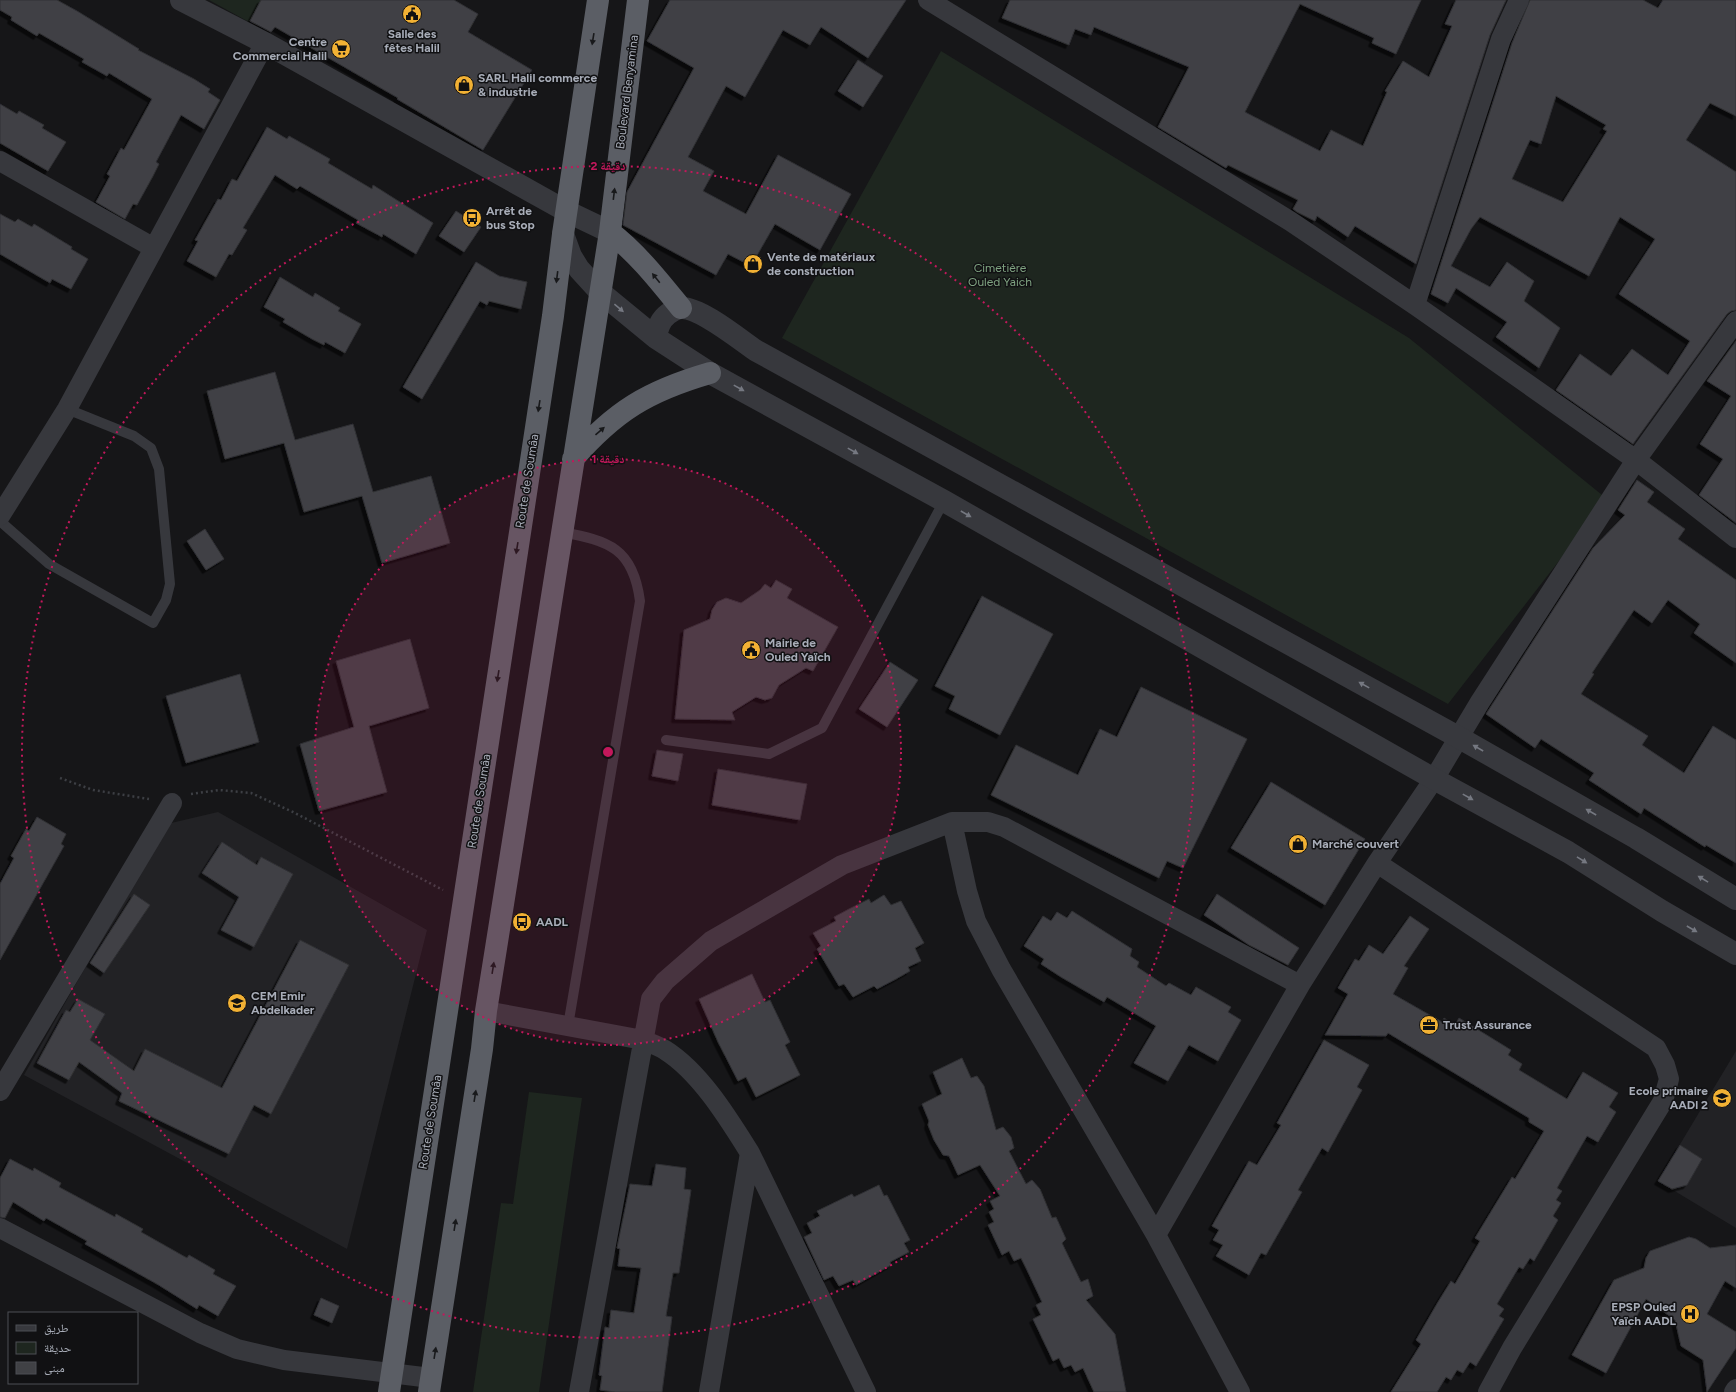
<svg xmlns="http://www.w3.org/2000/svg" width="1736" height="1392" font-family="Figtree,'Noto Naskh Arabic',sans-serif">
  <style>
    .built { fill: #222225 }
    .green { fill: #1e261f }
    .building { fill: #404145; stroke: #303034; fill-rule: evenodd; filter: url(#shadow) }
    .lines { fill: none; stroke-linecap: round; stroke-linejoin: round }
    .path { stroke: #3d3f44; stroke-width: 2.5; stroke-dasharray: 2 3; stroke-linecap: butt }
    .service { stroke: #37383d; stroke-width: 10 }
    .minor { stroke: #37383d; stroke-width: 20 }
    .tertiary { stroke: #37383d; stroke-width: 22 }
    .trunk { stroke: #5b5e65; stroke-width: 22 }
    .oneway { fill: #18191b }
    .oneway2 { fill: #757881 }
    .ring { fill: none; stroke: #c2185b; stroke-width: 2; stroke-dasharray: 2 4 }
    .labels { text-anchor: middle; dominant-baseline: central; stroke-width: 3; stroke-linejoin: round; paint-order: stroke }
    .poi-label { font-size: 12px; font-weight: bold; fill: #a8adb8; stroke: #111113; text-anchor: start }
    .street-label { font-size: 12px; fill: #a8adb8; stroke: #111113 }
    .park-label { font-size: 12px; fill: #7fa381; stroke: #111113 }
    .centre { fill: #c2185b; stroke: #111113; stroke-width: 2 }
    .ring-label { font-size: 12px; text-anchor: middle; font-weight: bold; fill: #c2185b; stroke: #111113; stroke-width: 3; stroke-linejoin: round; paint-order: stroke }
  </style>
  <defs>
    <filter id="shadow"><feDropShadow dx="-3.5" dy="3.5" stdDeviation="0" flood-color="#0009"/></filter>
  </defs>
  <rect width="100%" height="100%" fill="#161618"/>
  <path class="built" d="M 218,812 L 427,930 L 347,1249 L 24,1075 L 167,824 Z
    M 1736,1051 L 1736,1228 L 1658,1181 Z"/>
  <path class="green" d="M 209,0 L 261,0 L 249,22 Z
    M 941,51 L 1409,338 L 1607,499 L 1448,704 L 782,338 Z
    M 529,1092 L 582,1098 L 539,1392 L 473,1392 L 501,1203 L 513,1204 Z"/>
  <path class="building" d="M 0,0 L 57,0 L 77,11 L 139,49 L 138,50 L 194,79 L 210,89 L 208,92 L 220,100 L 204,129 L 181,115 L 156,162 L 159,164 L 153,176 L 137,205 L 133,204 L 125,219 L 96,202 L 110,176 L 107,174 L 121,148 L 124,150 L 152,99 L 109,73 L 107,76 L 82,62 L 84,59 L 39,33 L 37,36 L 11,20 L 12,17 L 0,10 Z
    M 261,0 L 454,0 L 478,14 L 468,32 L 532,70 L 483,150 L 397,99 L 398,98 L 275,27 L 271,32 L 250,21 Z
    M 670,0 L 906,0 L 868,58 L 821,27 L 810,45 L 783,30 L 745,97 L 726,86 L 688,157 L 714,171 L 703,191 L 746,214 L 778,155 L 851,194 L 820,250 L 775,224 L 751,266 L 728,254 L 716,275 L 623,225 L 627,192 L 694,68 L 647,41 Z
    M 1010,0 L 1421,0 L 1396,54 L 1372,43 L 1374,38 L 1300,4 L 1245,112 L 1320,151 L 1331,130 L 1363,146 L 1387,92 L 1385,91 L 1403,61 L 1429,77 L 1452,26 L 1445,24 L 1456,0 L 1506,0 L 1490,35 L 1416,264 L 1355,226 L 1348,237 L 1317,216 L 1315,221 L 1297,212 L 1293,209 L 1298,200 L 1228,165 L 1226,168 L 1158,127 L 1189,67 L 1094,27 L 1091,35 L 1075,29 L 1069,45 L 1002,18 Z
    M 1530,0 L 1643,0 L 1658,8 L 1663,0 L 1736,0 L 1736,116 L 1710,103 L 1686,140 L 1736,172 L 1736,310 L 1731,311 L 1727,314 L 1633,444 L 1556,390 L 1580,354 L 1611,376 L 1632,349 L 1668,375 L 1690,341 L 1619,294 L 1655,239 L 1620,217 L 1589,276 L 1480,217 L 1471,229 L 1451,266 L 1490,287 L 1507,262 L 1534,281 L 1524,301 L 1560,328 L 1539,368 L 1496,337 L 1507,322 L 1456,288 L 1448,303 L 1431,294 L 1512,43 ZM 1556,96 L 1606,125 L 1603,129 L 1607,131 L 1563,202 L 1512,179 L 1530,140 L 1541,144 Z
    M 858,60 L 883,76 L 863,107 L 838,91 Z
    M 0,104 L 17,114 L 19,111 L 44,125 L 42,128 L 66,142 L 48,171 L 0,143 Z
    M 267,127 L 287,139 L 289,136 L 330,159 L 328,163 L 372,189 L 373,185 L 433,223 L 416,254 L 383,234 L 382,237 L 356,223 L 358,220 L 300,186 L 297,189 L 275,175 L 243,228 L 247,230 L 232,255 L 229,254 L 216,277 L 187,261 L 198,241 L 195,240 L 218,199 L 221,200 L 232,179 L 237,181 Z
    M 456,211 L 481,227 L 464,252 L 439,236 Z
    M 0,214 L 15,222 L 18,219 L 32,227 L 34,224 L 72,247 L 71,249 L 88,259 L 71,289 L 52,279 L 50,283 L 0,254 Z
    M 476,262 L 499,276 L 527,282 L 521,309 L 489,301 L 487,305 L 480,301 L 422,399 L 403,387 Z
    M 280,277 L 313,297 L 315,293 L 340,308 L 338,311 L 361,324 L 345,353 L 325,342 L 324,345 L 312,339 L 283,322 L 285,319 L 264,307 Z
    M 1736,341 L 1736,523 L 1699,495 L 1723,459 L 1700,444 L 1731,396 L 1707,381 Z
    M 275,372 L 295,440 L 353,424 L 373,492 L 431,476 L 450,543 L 382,563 L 362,496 L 304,512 L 284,443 L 225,459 L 207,391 Z
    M 1637,480 L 1654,492 L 1647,502 L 1685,529 L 1678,539 L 1736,580 L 1736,663 L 1694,633 L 1700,624 L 1668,600 L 1652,623 L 1634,610 L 1592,673 L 1594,674 L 1581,694 L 1648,736 L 1642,745 L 1684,773 L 1713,726 L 1736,740 L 1736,863 L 1706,845 L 1705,847 L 1644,808 L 1641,814 L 1589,780 L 1594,773 L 1541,739 L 1535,748 L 1486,714 L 1593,548 L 1625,515 L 1618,510 Z
    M 205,529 L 224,559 L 206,570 L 187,541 Z
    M 776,580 L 792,589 L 787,598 L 838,627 L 813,671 L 806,668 L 779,685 L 772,698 L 765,700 L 756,697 L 732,712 L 735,720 L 675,719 L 684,630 L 710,619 L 712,610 L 717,602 L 726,598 L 741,603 L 760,590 L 765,584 L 771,588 Z
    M 982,596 L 1053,634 L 1000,735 L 949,709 L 955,696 L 935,686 Z
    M 410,639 L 429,708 L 369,726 L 387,792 L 319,811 L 300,744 L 354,727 L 336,661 Z
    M 890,662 L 918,680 L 887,727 L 859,709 Z
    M 240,674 L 259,742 L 186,763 L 166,696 Z
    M 1141,687 L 1247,739 L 1183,868 L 1167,861 L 1159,878 L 991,795 L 1016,745 L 1078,775 L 1100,729 L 1117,737 Z
    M 657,750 L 683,754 L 678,781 L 652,776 Z
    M 718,769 L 807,784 L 800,820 L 712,805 Z
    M 1271,782 L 1365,839 L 1325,905 L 1231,848 Z
    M 37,817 L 66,834 L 61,844 L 64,846 L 0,960 L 0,884 L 14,858 L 11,856 L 26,829 L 29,831 Z
    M 222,842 L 257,865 L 261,857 L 293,874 L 254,947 L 221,930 L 239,897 L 202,873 Z
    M 134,894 L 150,905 L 104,973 L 90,963 Z
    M 1217,894 L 1299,948 L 1288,965 L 1249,945 L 1204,915 Z
    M 884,895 L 891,905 L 901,901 L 924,943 L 915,948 L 921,961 L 908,967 L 910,971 L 896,979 L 877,989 L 874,986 L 853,997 L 844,984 L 839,986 L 817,949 L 821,946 L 813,933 L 836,921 L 834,917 L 849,909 L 869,899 L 871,903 Z
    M 1072,911 L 1132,949 L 1130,956 L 1139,962 L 1137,967 L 1166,986 L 1169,983 L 1191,995 L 1196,987 L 1231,1007 L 1228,1012 L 1241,1020 L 1218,1061 L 1189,1045 L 1168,1081 L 1134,1063 L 1156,1026 L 1107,997 L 1104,1002 L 1061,977 L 1041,964 L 1044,959 L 1024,946 L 1043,916 L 1051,921 L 1057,912 L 1067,918 Z
    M 1410,916 L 1429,929 L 1404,966 L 1408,968 L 1393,994 L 1442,1022 L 1444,1018 L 1455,1025 L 1459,1018 L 1511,1050 L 1508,1055 L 1522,1064 L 1519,1070 L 1567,1099 L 1583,1072 L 1618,1093 L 1609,1107 L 1616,1112 L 1598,1142 L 1587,1136 L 1557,1188 L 1562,1191 L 1556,1200 L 1561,1203 L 1553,1216 L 1558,1220 L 1534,1261 L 1530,1258 L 1523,1269 L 1519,1267 L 1497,1304 L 1504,1309 L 1499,1316 L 1504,1319 L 1476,1366 L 1470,1362 L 1463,1373 L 1457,1370 L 1451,1380 L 1446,1377 L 1437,1392 L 1391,1392 L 1421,1344 L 1416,1340 L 1438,1302 L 1451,1281 L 1455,1284 L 1480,1241 L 1475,1238 L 1512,1177 L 1515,1179 L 1544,1131 L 1529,1122 L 1529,1118 L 1388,1033 L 1386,1036 L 1325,1035 L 1348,994 L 1338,988 L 1355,959 L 1359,961 L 1369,945 L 1383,954 Z
    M 300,940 L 349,965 L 271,1114 L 254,1105 L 229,1154 L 119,1101 L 122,1093 L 79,1062 L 69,1080 L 37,1063 L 66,1010 L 70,1012 L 78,999 L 105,1014 L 90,1040 L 134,1071 L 145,1049 L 222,1088 Z
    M 752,974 L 765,1002 L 770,1000 L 790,1042 L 785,1045 L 800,1075 L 756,1097 L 746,1077 L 738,1081 L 718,1042 L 699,999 Z
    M 1324,1040 L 1369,1065 L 1357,1087 L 1362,1090 L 1328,1152 L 1322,1148 L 1298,1190 L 1302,1192 L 1266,1255 L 1261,1253 L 1249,1275 L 1216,1256 L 1223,1245 L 1213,1240 L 1219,1230 L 1212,1226 L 1249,1161 L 1257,1165 L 1281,1125 L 1277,1123 Z
    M 962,1058 L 971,1078 L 977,1076 L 984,1086 L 996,1130 L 1003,1127 L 1011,1137 L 1014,1148 L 1009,1151 L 1026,1184 L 1032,1180 L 1040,1189 L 1052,1218 L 1056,1217 L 1066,1239 L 1062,1243 L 1081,1282 L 1088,1279 L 1093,1296 L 1086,1300 L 1115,1334 L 1126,1392 L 1094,1392 L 1083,1368 L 1075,1372 L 1071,1365 L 1064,1368 L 1059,1358 L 1053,1361 L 1033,1319 L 1041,1315 L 1036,1305 L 1042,1302 L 1026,1268 L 1021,1258 L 1014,1261 L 1009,1251 L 1002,1255 L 988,1225 L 994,1222 L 989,1212 L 994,1209 L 990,1201 L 1000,1196 L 980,1165 L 958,1175 L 949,1156 L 943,1155 L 934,1140 L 928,1125 L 929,1121 L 922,1104 L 942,1094 L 933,1072 Z
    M 1680,1145 L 1702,1159 L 1687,1185 L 1672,1189 L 1658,1181 Z
    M 10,1159 L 33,1171 L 34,1168 L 61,1183 L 59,1187 L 115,1217 L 116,1214 L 143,1229 L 141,1232 L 187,1258 L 189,1255 L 215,1270 L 213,1274 L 236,1286 L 218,1316 L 199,1305 L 197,1309 L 157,1284 L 85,1244 L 87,1241 L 46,1218 L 44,1221 L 13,1202 L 5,1218 L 0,1217 L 0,1178 Z
    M 656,1164 L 686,1168 L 684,1189 L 691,1190 L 679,1273 L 673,1273 L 666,1316 L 672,1317 L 662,1392 L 615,1392 L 600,1390 L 602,1376 L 599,1375 L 605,1327 L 609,1328 L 611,1310 L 634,1313 L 641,1268 L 618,1266 L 620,1249 L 617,1248 L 630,1184 L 652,1186 Z
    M 879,1185 L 884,1196 L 887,1195 L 910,1240 L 904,1243 L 909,1252 L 890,1262 L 891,1265 L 856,1285 L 853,1280 L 839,1286 L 833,1276 L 824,1280 L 804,1237 L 812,1233 L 807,1223 L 820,1216 L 817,1211 L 852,1194 L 854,1197 Z
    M 1689,1237 L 1696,1239 L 1710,1248 L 1736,1245 L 1736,1288 L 1725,1281 L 1707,1314 L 1736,1332 L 1736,1348 L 1707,1392 L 1703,1360 L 1681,1346 L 1675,1320 L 1646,1299 L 1606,1373 L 1572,1355 L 1614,1280 L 1644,1268 L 1646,1258 L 1650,1251 Z
    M 321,1298 L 339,1306 L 332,1323 L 314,1315 Z"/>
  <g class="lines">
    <path class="path" d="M 60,778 L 93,790 L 149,799
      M 191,794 L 219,790 L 251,793 L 293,812 L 443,890"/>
    <path class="service" d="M 0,521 L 49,564 L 153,623 L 166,600 L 170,584 L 159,469 L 151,448 L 134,436 L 67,409
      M 562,532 C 609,541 633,548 640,601 L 568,1026
      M 666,740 L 769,754 L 822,728 L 944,501"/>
    <path class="minor" d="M 928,0 L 1290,221 L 1415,305 L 1636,460 L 1736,538
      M 0,161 L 154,248
      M 1415,305 L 1501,39 L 1519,0
      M 0,516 L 67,409 L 265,43
      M 952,822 L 967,891 L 976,921 L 1001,969 L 1156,1235
      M 1377,863 L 1656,1048 L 1665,1065 L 1669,1079 L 1663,1101 L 1512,1348 L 1488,1392
      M 486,1011 L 643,1040 C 650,1043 659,1046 665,1050 C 700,1072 728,1118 750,1153 L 866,1392
      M 0,1091 L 172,803
      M 0,1228 L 200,1333 L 237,1349 L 284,1360 L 431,1378
      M 579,1392 L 651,999 L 665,981 L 711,941 L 842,865 L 952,822 L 988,822 L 1004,827 L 1300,985
      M 709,1392 L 750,1153
      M 1240,1392 L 1156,1235 L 1300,985 L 1377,863 L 1434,779 L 1480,702 L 1636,460 L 1736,321
      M 1734,1392 L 1736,1389"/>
    <path class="tertiary" d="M 181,0 L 265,43 L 566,211 L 610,232
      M 563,234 L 571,256 L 579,269 L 600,292 L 656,338 L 710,373 L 944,501 L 1434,779 L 1568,852 L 1662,911 L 1736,954
      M 656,338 C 657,329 660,320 668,314 C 672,311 677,308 682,308 C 701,308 739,339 755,350 L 1458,737 L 1636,838 L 1736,899"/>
    <path class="trunk" d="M 610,232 C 638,254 659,281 681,308
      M 573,459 C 615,411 648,391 710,373
      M 389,1392 L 553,316 L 563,234 L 598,0
      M 429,1392 L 482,1049 L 486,1011 L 610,232 L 638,0"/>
  </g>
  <defs><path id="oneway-solid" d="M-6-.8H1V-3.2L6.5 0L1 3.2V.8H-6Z"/></defs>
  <g class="oneway">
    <use href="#oneway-solid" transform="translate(593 39) rotate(99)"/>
    <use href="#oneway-solid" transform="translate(614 194) rotate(-83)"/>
    <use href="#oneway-solid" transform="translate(557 277) rotate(97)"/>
    <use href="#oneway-solid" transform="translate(656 278) rotate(-129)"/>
    <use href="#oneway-solid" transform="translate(539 406) rotate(99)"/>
    <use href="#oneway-solid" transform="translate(600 431) rotate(-41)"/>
    <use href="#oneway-solid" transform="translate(517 548) rotate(99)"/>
    <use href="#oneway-solid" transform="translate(498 676) rotate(99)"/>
    <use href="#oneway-solid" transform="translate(493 968) rotate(-81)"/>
    <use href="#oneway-solid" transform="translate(475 1096) rotate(-81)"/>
    <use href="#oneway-solid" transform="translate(455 1225) rotate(-81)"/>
    <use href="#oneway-solid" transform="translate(435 1353) rotate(-81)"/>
  </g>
  <g class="oneway2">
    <use href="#oneway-solid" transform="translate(619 308) rotate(40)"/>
    <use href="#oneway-solid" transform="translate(739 388) rotate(29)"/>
    <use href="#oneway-solid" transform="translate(853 451) rotate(29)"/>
    <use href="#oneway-solid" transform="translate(966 514) rotate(30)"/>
    <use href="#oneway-solid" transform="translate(1364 685) rotate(-151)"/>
    <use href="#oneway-solid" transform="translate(1478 748) rotate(-150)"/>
    <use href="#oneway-solid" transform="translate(1468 797) rotate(29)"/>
    <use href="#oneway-solid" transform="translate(1591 812) rotate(-150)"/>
    <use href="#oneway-solid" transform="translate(1582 860) rotate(32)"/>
    <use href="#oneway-solid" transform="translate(1703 879) rotate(-149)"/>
    <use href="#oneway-solid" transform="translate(1692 929) rotate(30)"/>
  </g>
  <circle cx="608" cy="752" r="293" fill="#c2185b" fill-opacity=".12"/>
  <g class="ring">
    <circle cx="608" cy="752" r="293"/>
    <circle cx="608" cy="752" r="586"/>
  </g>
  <defs>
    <g id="civic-disc" transform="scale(1)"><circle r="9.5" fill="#f2b134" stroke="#111113"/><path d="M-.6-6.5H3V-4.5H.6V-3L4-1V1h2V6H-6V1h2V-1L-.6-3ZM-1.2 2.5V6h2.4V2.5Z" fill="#111"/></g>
    <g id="supermarket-disc" transform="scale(1)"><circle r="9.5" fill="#f2b134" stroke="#111113"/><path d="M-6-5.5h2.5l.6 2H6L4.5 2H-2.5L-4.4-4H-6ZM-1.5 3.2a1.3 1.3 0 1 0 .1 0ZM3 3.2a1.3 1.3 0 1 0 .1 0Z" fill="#111"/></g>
    <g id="shop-disc" transform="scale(1)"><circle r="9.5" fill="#f2b134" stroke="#111113"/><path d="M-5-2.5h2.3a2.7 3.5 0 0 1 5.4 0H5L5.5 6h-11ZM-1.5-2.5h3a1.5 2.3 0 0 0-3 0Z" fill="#111"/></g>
    <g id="bus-disc" transform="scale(1)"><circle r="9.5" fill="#f2b134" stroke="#111113"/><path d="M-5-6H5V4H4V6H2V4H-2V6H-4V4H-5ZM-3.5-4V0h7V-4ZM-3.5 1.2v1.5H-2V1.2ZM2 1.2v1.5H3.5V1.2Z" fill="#111"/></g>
    <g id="school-disc" transform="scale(1)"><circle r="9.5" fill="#f2b134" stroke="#111113"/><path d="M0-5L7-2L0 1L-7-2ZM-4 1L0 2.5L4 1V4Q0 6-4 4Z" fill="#111"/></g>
    <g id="office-disc" transform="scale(1)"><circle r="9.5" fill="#f2b134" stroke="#111113"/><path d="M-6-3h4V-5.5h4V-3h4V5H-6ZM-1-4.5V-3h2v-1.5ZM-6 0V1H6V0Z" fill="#111"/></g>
    <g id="hospital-disc" transform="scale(1)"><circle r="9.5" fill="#f2b134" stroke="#111113"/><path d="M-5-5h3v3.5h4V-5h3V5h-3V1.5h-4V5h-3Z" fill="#111"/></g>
  </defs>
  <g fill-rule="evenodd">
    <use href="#civic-disc" x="412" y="14"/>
    <use href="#supermarket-disc" x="341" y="49"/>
    <use href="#shop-disc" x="464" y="85"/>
    <use href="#bus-disc" x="472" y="218"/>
    <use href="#shop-disc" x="753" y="264"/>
    <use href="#civic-disc" x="751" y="650"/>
    <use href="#shop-disc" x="1298" y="844"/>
    <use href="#bus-disc" x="522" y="922"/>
    <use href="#school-disc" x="237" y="1003"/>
    <use href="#office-disc" x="1429" y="1025"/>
    <use href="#school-disc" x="1722" y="1098"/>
    <use href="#hospital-disc" x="1690" y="1314"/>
  </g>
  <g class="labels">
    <g class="poi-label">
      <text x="412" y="34" text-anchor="middle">Salle des<tspan x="412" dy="14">fêtes Halil</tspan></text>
      <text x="327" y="42" text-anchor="end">Centre<tspan x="327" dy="14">Commercial Halil</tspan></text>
      <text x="478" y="78">SARL Halil commerce<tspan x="478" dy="14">&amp; industrie</tspan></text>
      <text x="486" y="211">Arrêt de<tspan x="486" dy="14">bus Stop</tspan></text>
      <text x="767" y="257">Vente de matériaux<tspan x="767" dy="14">de construction</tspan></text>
      <text x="765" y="643">Mairie de<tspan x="765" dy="14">Ouled Yaïch</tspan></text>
      <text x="1312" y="844">Marché couvert</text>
      <text x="536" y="922">AADL</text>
      <text x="251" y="996">CEM Emir<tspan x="251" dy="14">Abdelkader</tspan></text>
      <text x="1443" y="1025">Trust Assurance</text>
      <text x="1708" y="1091" text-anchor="end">Ecole primaire<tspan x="1708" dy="14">AADl 2</tspan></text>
      <text x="1676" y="1307" text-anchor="end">EPSP Ouled<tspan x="1676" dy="14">Yaïch AADL</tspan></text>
    </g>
    <g class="street-label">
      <text transform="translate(627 92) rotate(-83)">Boulevard Benyamina</text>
      <text transform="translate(527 481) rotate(-81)">Route de Soumâa</text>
      <text transform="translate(479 801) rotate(-81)">Route de Soumâa</text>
      <text transform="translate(430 1122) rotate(-81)">Route de Soumâa</text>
    </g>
    <g class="park-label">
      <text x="1000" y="268">Cimetière<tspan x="1000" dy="14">Ouled Yaich</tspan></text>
    </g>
  </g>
  <circle cx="608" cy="752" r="6" class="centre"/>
  <g class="ring-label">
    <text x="608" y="170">2 دقيقة</text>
    <text x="608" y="463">1 دقيقة</text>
  </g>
  <rect x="8" y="1312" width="130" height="72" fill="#111113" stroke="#4d4f55"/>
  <rect x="16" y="1325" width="20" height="6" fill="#37383d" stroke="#4d4f55"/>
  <text x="44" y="1332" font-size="12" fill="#a8adb8">طريق</text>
  <rect x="16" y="1342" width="20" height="12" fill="#1e261f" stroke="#4d4f55"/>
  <text x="44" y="1352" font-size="12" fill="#a8adb8">حديقة</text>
  <rect x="16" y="1362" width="20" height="12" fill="#404145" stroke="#4d4f55"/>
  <text x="44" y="1372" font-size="12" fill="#a8adb8">مبنى</text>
</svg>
